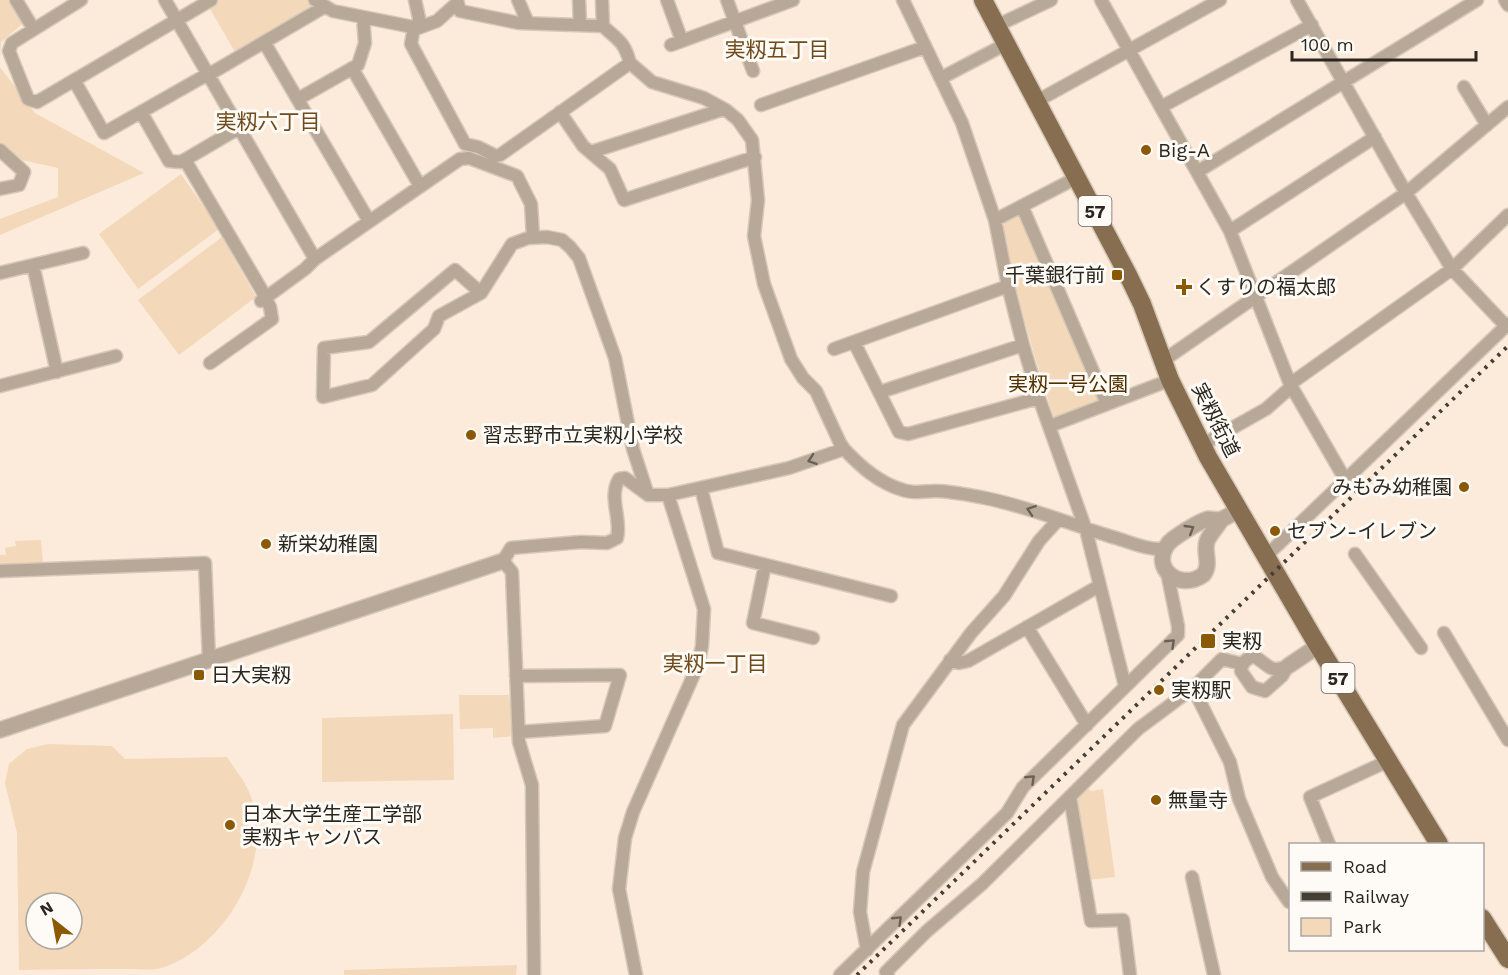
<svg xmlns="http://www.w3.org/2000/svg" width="1508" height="975" font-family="'Work Sans','Noto Sans JP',sans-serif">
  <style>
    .green { fill: #f3d8ba; fill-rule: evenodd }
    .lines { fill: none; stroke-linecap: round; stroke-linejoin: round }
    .minor-casing { stroke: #d6c8b8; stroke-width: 15 }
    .tertiary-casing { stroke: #d6c8b8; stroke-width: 18 }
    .primary-casing { stroke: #d6c8b8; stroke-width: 21 }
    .minor { stroke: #b7a898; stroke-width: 12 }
    .tertiary { stroke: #b7a898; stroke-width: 15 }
    .primary { stroke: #886e50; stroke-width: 18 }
    .rail { stroke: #443e35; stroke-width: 4; stroke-dasharray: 3 6; stroke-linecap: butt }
    .oneway { stroke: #6a6055 }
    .poi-dot { fill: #8b5804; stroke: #fefbf7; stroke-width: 2 }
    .labels { text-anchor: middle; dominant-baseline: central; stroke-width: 6; stroke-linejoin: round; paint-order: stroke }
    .shield { fill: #fefbf7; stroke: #6a6660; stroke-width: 1.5 }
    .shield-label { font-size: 18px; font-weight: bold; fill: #2b261f }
    .poi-label { font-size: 20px; fill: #2b261f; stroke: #fefbf7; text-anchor: start }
    .park-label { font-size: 20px; fill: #523100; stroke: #fefbf7 }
    .street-label { font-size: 20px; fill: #2b261f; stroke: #fefbf7 }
    .neighbourhood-label { font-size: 21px; fill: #704b1b; stroke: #fefbf7 }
  </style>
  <rect width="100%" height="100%" fill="#fcebda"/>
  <path class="green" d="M 0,0 L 8,0 L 22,24 L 1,42 L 0,59 Z
    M 220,0 L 309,0 L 315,7 L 235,52 L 209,7 Z
    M 0,67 L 35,113 L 144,173 L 0,235 L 0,219 L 58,197 L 58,168 L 22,160 L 0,142 Z
    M 181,174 L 219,229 L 138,289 L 99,234 Z
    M 1021,213 L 1100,399 L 1054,418 C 1033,353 1015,290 1001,224 Z
    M 222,237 L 256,297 L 179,355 L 138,300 Z
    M 41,540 L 43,564 L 0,565 L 0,555 L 6,555 L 5,548 L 16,546 L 15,541 Z
    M 459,695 L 509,695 L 514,736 L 493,738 L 493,728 L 460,729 Z
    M 453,714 L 454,780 L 322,782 L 322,718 Z
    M 48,744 L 112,746 L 125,759 L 227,757 C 234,768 244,780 249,792 C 277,858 228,944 165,967 C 155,971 139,969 128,969 C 92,969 56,969 19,970 L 17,833 L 5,783 L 9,764 L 27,749 ZM 36,903 L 72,903 L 72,939 L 36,939 Z
    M 1086,786 L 1091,791 L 1103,789 L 1115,877 L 1087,880 L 1074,798 Z
    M 517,965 L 516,975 L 344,975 L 344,970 Z"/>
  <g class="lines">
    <g class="minor-casing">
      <path id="minor" d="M 16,0 L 33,28
        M 81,0 L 12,43 L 9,51 L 28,99 L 37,102 L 211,0
        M 165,0 L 315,259
        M 315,0 L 333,11 L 418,28 L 437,21 L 457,3
        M 415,0 L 419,18 L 418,28
        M 457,0 L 460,11 L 519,23 L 603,26
        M 518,0 L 528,23
        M 579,0 L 580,25
        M 602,0 L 603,26 C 617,40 624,40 630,63
        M 667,0 L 682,41
        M 727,0 L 753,71
        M 903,0 L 962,123 L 995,220
        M 1101,0 L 1230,231 L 1290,384 L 1346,481
        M 1297,0 L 1406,193 L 1452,269 L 1506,326
        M 1505,0 L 1508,5
        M 996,26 L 1051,0
        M 414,27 L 411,44 L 465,144 L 478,147 L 496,156 L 500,155 L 630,63 L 652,82 L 704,98 L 726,110 L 738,120 L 752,140 L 758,200 L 754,236 L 764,284 L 791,359 L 803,378 L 816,391 L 840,443 L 844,449
        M 264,42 L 369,221
        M 671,45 L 793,0
        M 352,68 L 420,186
        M 208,75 L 324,7
        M 941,78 L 1006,44
        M 74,80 L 104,133 L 208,74
        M 1464,87 L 1487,125
        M 298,99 L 358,65 L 365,43 L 363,17
        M 1037,101 L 1220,0
        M 761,105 L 925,47
        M 1161,107 L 1312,25
        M 141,112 L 169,161 L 181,162 L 239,128
        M 560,112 L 583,146 L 610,169 L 624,200 L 755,157
        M 0,150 L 24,172 L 19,185 L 0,189
        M 591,152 L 724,109
        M 185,160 L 261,289 L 270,307 L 272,319 L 210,363
        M 1197,172 L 1477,0
        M 1078,177 L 995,220 L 1008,286 L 1023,345 L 1039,398 L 1086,530 L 1125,686
        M 1022,206 L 1107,404
        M 1230,231 L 1375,137
        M 33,265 L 57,372
        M 0,273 L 83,253
        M 481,293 L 455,270 L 369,342 L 324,348 L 323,397 L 372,385 L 434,329 L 439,316 L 481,293 L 512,244 L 528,238 L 547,237 L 562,240 L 570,247 L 579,258 L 615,358 L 633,449 L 648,495
        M 261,301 L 305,269 L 315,259 L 460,159 L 469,158 L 517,176 L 531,204 L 533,237
        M 854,342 L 899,432 L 908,434 L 1039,398
        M 834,349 L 1008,286
        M 1164,360 L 1406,193 L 1508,107
        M 1290,384 L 1452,269 L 1508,215
        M 0,386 L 116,356
        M 880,392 L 1023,345
        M 1050,426 L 1170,380
        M 1202,445 L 1266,409 L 1291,387
        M 701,488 L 718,553 L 891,596
        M 1355,554 L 1421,648
        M 1265,557 L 1508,324
        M 765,565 L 753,623 L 813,638
        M 0,571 L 205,563 L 209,660
        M 1027,627 L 1087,725
        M 1444,633 L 1508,740
        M 1253,656 C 1270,664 1267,674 1288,666 L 1282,676 L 1265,691 L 1252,687 L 1241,671 C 1241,663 1246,659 1253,656 Z
        M 950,660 L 959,663 L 968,661 L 1099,586
        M 516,676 L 620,675 L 605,726 L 519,732
        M 1193,688 L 1230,762 L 1239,799 L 1272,877 L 1289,902 L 1290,901
        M 1070,797 L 1091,921 L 1123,920 L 1130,975
        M 1329,844 L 1310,797 L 1388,761
        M 1192,877 L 1214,975
        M 867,950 L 860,912 L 863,872 L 903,725 L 971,633 L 1004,596 L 1039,541 L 1058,520
        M 534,975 L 532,785 L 519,742 L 512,572 L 503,561 L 511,548 L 581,542 L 607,543 L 617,538 C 622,519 608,498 619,479 L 625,478 L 648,495 L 668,495 L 789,468 L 844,449 C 861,467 879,483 903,490 C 914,494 924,491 935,491 C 951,491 969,495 985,498 C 1030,507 1072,525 1116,538 C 1132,543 1148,550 1164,549
        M 636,975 L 619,889 L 625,838 L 633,812 L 698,665 L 702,646 L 704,609 L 668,495
        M 840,975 L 1007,813 L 1023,787 L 1178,635 L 1178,626 L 1167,572
        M 888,975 L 886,972 L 927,931 L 982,884 L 1138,729 L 1193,688 L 1222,659 L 1242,664"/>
    </g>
    <g class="tertiary-casing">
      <path id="tertiary" d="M 1221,520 C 1217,527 1210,534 1207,541 C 1203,553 1212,564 1203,575 C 1179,592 1150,567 1168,544 C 1172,538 1200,521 1208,519 C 1212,519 1217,521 1222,519 C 1227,517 1233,513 1238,510
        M 1288,666 L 1318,646
        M 0,730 L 503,561"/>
    </g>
    <g class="primary-casing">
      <path id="primary" d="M 983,0 L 1128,275 L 1142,304 L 1170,380 L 1208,457 L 1314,639 L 1439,844
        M 1482,918 L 1508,959"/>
    </g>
    <use href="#minor" class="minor"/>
    <use href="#tertiary" class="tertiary"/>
    <use href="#primary" class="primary"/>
    <path class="rail" d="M 857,975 L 1508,346"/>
  </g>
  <defs><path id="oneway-chevron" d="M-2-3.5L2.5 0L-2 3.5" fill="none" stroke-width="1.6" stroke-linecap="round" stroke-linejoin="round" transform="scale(1.5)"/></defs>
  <g class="oneway">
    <use href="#oneway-chevron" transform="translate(812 460) rotate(161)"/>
    <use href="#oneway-chevron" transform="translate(1031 510) rotate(-161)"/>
    <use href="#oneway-chevron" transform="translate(1190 529) rotate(-31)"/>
    <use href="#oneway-chevron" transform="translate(1171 643) rotate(-44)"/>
    <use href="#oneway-chevron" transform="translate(1031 779) rotate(-44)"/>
    <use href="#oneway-chevron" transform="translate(898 920) rotate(-44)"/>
  </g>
  <g class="poi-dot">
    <circle cx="1146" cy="150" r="6"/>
    <rect x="1111" y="269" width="12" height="12" rx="3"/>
    <path d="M1181 278h6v6h6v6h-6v6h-6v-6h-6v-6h6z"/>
    <circle cx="471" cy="435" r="6"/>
    <circle cx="1464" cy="487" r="6"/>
    <circle cx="1275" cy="531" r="6"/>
    <circle cx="266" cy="544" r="6"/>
    <rect x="1200" y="633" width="16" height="16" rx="3"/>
    <rect x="193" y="669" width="12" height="12" rx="3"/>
    <circle cx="1159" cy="690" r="6"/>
    <circle cx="1156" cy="800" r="6"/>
    <circle cx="230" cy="825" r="6"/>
  </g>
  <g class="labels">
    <g class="shield">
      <rect x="1078.5" y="196" width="33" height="30" rx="4.5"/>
      <rect x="1321.5" y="663" width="33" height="30" rx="4.5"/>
    </g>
    <g class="shield-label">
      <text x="1095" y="211">57</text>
      <text x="1338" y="678">57</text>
    </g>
    <g class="poi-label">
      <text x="1158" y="150">Big-A</text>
      <text x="1105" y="275" text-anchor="end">千葉銀行前</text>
      <text x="1196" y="287">くすりの福太郎</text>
      <text x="483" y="435">習志野市立実籾小学校</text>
      <text x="1452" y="487" text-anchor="end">みもみ幼稚園</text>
      <text x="1287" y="531">セブン-イレブン</text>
      <text x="278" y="544">新栄幼稚園</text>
      <text x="1222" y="641">実籾</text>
      <text x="211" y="675">日大実籾</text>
      <text x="1171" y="690">実籾駅</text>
      <text x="1168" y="800">無量寺</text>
      <text x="242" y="814">日本大学生産工学部<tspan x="242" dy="23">実籾キャンパス</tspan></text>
    </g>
    <g class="park-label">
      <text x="1068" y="384">実籾一号公園</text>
    </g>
    <g class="street-label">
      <text transform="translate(1216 420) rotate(63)">実籾街道</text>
    </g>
    <g class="neighbourhood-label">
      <text x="777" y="49">実籾五丁目</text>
      <text x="268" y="121">実籾六丁目</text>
      <text x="715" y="663">実籾一丁目</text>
    </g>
  </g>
  <rect x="1289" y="843" width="195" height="108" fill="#fefbf7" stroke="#aaa6a1" stroke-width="1.5"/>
  <rect x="1301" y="862" width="30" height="9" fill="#886e50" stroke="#aaa6a1" stroke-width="1.5"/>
  <text x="1343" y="873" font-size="18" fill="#2b261f">Road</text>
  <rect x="1301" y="892" width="30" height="9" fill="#443e35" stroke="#aaa6a1" stroke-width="1.5"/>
  <text x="1343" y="903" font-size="18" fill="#2b261f">Railway</text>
  <rect x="1301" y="918" width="30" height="18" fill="#f3d8ba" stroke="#aaa6a1" stroke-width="1.5"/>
  <text x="1343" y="933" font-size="18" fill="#2b261f">Park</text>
  <g transform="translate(54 921) rotate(329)"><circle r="28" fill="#fefbf7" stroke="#aaa6a1" stroke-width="1.5"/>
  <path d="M0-4.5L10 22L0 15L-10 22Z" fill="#8b5804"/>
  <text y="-9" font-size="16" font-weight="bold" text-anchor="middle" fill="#2b261f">N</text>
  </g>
  <path d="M1292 51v9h184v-9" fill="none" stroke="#2b261f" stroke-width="3"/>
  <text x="1301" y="51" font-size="18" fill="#2b261f" stroke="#fefbf7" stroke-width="4.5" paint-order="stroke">100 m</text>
</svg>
